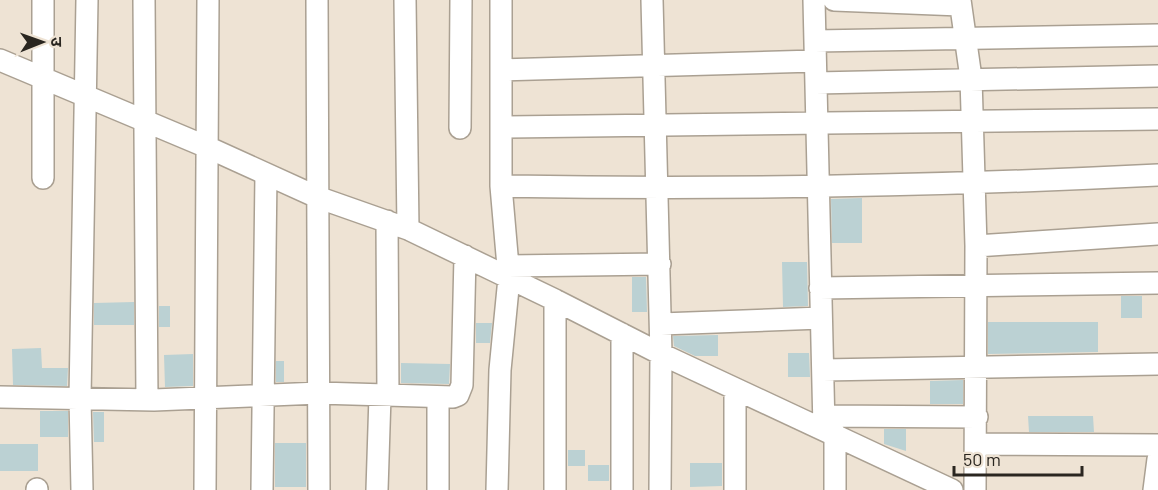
<svg xmlns="http://www.w3.org/2000/svg" width="1158" height="490" font-family="Barlow,'Noto Sans Devanagari',sans-serif">
  <style>
    .building { fill: #bbd1d3 }
    .lines { fill: none; stroke-linecap: round; stroke-linejoin: round }
    .street-casing { stroke: #aaa092; stroke-width: 24 }
    .street { stroke: #fff; stroke-width: 21 }
  </style>
  <rect width="100%" height="100%" fill="#eee3d4"/>
  <path class="building" d="M 862,198 L 862,243 L 832,243 L 831,199 Z
    M 782,262 L 807,262 L 808,306 L 783,307 Z
    M 632,277 L 646,277 L 647,312 L 632,312 Z
    M 1121,296 L 1142,296 L 1142,318 L 1121,318 Z
    M 134,302 L 134,325 L 94,325 L 94,303 Z
    M 159,306 L 170,306 L 170,327 L 159,327 Z
    M 988,322 L 1098,322 L 1098,352 L 988,354 Z
    M 476,323 L 492,323 L 490,343 L 476,343 Z
    M 718,335 L 718,356 L 695,356 L 674,346 L 673,336 Z
    M 41,348 L 42,368 L 68,368 L 67,386 L 13,385 L 12,349 Z
    M 788,353 L 809,353 L 810,377 L 788,377 Z
    M 193,354 L 193,386 L 165,387 L 164,355 Z
    M 276,361 L 284,361 L 284,382 L 276,382 Z
    M 401,363 L 450,364 L 449,384 L 401,383 Z
    M 963,380 L 963,404 L 930,404 L 930,381 Z
    M 40,411 L 68,411 L 68,437 L 40,437 Z
    M 93,412 L 104,412 L 104,442 L 94,442 Z
    M 1028,416 L 1093,416 L 1094,432 L 1029,432 Z
    M 884,429 L 906,429 L 906,451 L 884,444 Z
    M 275,443 L 306,443 L 306,487 L 275,487 Z
    M 0,444 L 38,444 L 38,471 L 0,471 Z
    M 568,450 L 585,450 L 585,466 L 568,466 Z
    M 690,463 L 722,463 L 722,486 L 690,487 Z
    M 588,465 L 609,465 L 609,481 L 588,481 Z"/>
  <g class="lines">
    <g class="street-casing">
      <path id="street" d="M 43,0 L 43,178
        M 144,0 L 147,399
        M 317,0 L 319,490
        M 405,0 L 408,229
        M 652,0 L 661,354 L 660,490
        M 814,0 L 824,428
        M 834,0 L 960,5
        M 960,0 L 971,78 L 976,246 L 975,490
        M 815,41 L 1158,35
        M 0,60 L 207,147 L 317,197 L 408,229 L 555,300 L 555,490
        M 501,70 L 815,61
        M 816,83 L 1158,76
        M 502,127 L 1158,119
        M 460,128 L 461,0
        M 501,186 C 720,190 939,186 1158,175
        M 387,221 L 388,396
        M 976,246 L 1158,234
        M 507,266 L 660,264
        M 820,288 L 1158,283
        M 555,300 L 661,354 L 952,490
        M 661,324 L 821,318
        M 823,370 L 1158,364
        M 735,389 L 735,490
        M 0,397 L 154,400 L 319,393 L 453,397 L 458,395 L 462,385 L 465,256
        M 823,416 L 977,417
        M 976,444 L 1158,445
        M 37,489 L 37,490
        M 82,490 L 80,398 L 87,0
        M 205,490 L 208,0
        M 262,490 L 266,174
        M 377,490 L 380,396
        M 438,490 L 438,397
        M 497,490 L 500,370 L 509,278 L 501,186 L 501,0
        M 622,490 L 622,334
        M 835,490 L 835,434
        M 1154,490 L 1158,459"/>
    </g>
    <use href="#street" class="street"/>
  </g>
  <g transform="translate(42 42) rotate(89)" stroke="#eee3d4" stroke-width="4.5" paint-order="stroke">
  <path d="M0-4.5L10 22L0 15L-10 22Z" fill="#2a2620"/>
  <text y="-9" font-size="16" font-weight="bold" text-anchor="middle" fill="#2a2620">उ</text>
  </g>
  <path d="M954 466v9h128v-9" fill="none" stroke="#2a2620" stroke-width="3"/>
  <text x="963" y="466" font-size="18" fill="#2a2620" stroke="#eee3d4" stroke-width="4.5" paint-order="stroke">50 m</text>
</svg>
